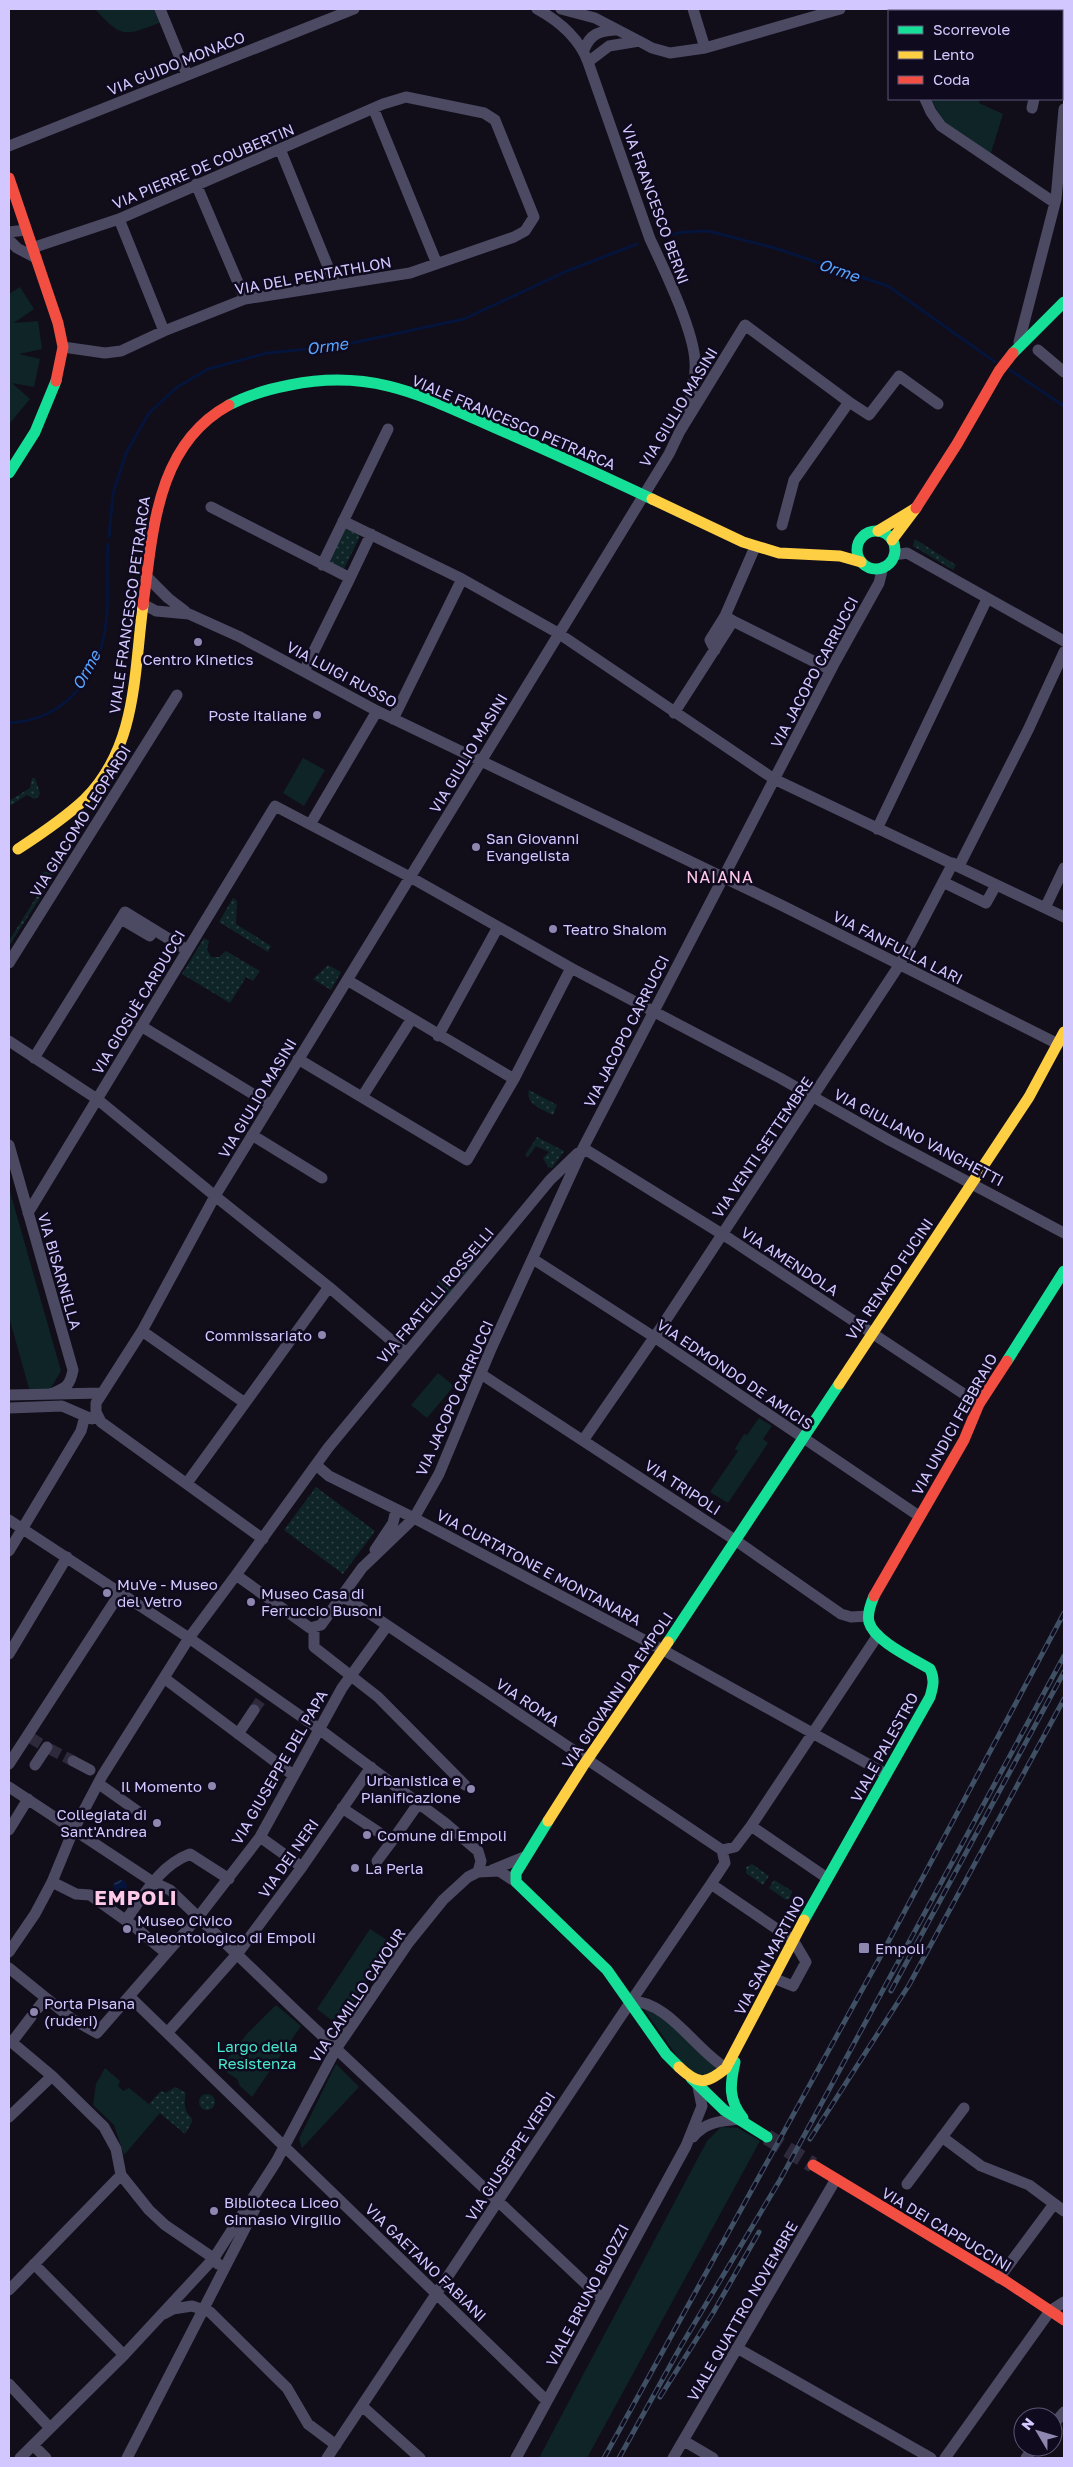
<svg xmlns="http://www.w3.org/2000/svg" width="1073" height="2467" font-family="'Golos Text',sans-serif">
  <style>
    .grass { fill: url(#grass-dots) }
    .park { fill: #0e2427 }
    .water { fill: url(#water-waves) }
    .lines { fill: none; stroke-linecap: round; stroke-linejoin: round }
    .stream { stroke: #05143a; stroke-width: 3 }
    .street-tunnel { stroke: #2e2a3c; stroke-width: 11; stroke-dasharray: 11 5.5; stroke-linecap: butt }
    .secondary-tunnel { stroke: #2e2a3c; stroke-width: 16; stroke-dasharray: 16 8; stroke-linecap: butt }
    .street { stroke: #4c4963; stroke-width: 11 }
    .fast { stroke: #16e098; stroke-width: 11 }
    .slow { stroke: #ffcf43; stroke-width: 11 }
    .jam { stroke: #f24e42; stroke-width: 11 }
    .rail-casing { stroke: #3f5065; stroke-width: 5 }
    .rail { stroke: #0f0a1e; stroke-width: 3; stroke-dasharray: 9; stroke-linecap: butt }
    .poi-dot { fill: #8e87af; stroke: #0f0a1e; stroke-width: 2 }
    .labels { text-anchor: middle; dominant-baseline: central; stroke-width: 5; stroke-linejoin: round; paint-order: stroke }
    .street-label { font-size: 15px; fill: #d2c8ff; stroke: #0f0a1e }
    .poi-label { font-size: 15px; fill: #d2c8ff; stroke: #0f0a1e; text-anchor: start }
    .park-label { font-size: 15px; fill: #49e9cd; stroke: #0f0a1e }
    .water-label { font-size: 16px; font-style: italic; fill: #56a4ff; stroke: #0f0a1e }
    .neighbourhood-label { font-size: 16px; letter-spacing: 1px; fill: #ffcae8; stroke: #0f0a1e }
    .district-label { font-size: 20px; font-weight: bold; letter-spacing: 1px; fill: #ffcae8; stroke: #0f0a1e }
  </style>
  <defs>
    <pattern id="grass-dots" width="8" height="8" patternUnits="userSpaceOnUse" patternTransform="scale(1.25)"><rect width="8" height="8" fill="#0e2427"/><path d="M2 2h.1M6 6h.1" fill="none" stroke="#304247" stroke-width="1.8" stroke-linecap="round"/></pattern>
    <pattern id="water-waves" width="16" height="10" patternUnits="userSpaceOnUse" patternTransform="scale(1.25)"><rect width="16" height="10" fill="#05143a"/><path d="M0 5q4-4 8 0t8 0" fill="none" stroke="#293558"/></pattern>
  </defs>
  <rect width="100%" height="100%" fill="#110e1a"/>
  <path class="grass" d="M 345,528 L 359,534 L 359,538 L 344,569 L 330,562 L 329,559 Z
    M 915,539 L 956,565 L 953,570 L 913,546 Z
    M 35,778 L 40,793 L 38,797 L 34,799 L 27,795 L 9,806 L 9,801 L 30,788 L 32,778 Z
    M 52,870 L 54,873 L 52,879 L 9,946 L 9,941 L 45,883 L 42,876 L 44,872 Z
    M 233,898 L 237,901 L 236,924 L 271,946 L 268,952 L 219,922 Z
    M 204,938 L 209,941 L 207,949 L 211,957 L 219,957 L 226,951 L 260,971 L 253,981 L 246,977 L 230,1003 L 182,974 Z
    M 328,965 L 341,972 L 331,990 L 313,979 Z
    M 529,1090 L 557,1105 L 553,1115 C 542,1109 525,1104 529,1090 Z
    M 537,1137 L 564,1151 L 552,1168 L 548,1167 L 543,1158 L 549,1152 L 536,1146 L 528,1157 L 525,1155 Z
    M 464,1251 L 482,1262 L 465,1282 L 450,1271 L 450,1268 Z
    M 440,1278 L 458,1291 L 449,1301 L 434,1288 Z
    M 316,1487 L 375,1531 L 343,1574 L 284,1530 Z
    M 752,1864 L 769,1876 L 763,1885 L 746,1873 L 746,1867 Z
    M 774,1880 L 792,1891 L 790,1898 L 786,1900 L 769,1888 Z
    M 175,2087 L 185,2092 C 186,2097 184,2100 185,2105 C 186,2121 200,2112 185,2134 L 149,2104 L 161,2091 L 166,2093 Z
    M199 2102a8 8 0 1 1 16 0a8 8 0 1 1-16 0Z"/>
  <path class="park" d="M 95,9 L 160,9 L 165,21 C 125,35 124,41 95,9 Z
    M 918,9 L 965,9 L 965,11 L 918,11 Z
    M 931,99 L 980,99 L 979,103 L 1003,114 L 990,156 L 943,121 Z
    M 20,287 L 34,309 L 14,323 L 38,321 L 42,349 L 19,354 L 40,359 L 34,387 L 12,383 L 30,399 L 10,423 L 9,294 Z
    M 303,758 L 325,770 L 304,806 L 283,793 Z
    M 9,1188 L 61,1371 L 49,1391 L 30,1392 L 9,1317 Z
    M 438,1373 L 454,1386 L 427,1418 L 411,1405 Z
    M 759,1418 L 772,1426 L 763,1439 L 768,1443 L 728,1503 L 710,1492 L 738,1451 L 735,1449 L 744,1434 L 747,1435 Z
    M 370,1929 L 396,1946 L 392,1946 L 338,2025 L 317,2009 Z
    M 638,2001 L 650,2004 L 726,2068 L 694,2080 Z
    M 276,2005 L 301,2026 L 252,2097 L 240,2086 L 237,2079 L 220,2068 L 247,2034 Z
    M 336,2064 L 359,2087 L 302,2148 L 299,2139 Z
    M 105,2068 L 120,2081 L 118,2086 L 123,2091 L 129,2088 L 160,2113 L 124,2155 L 114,2125 L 93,2105 L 96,2084 Z
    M 721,2127 L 738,2128 L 760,2141 L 587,2458 L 539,2458 L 707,2141 Z"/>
  <path class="water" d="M113 1887a7 7 0 1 1 14 0a7 7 0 1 1-14 0Z"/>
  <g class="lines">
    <path class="stream" d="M 662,237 L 683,232 L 708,231 L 775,248 L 888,286 L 995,362
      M 1010,370 L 1064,406
      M 109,537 L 113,494 L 126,453 L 149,413 L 176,388 L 208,369 L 267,353 L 338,346 L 464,319 L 567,271 L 637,244
      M 9,723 C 69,720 104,670 107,612 C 108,589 106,567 108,544"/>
    <path class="street-tunnel" d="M 254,1710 L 265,1694
      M 31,1738 L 44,1746
      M 50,1749 L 73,1761"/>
    <path class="secondary-tunnel" d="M 767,2137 L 813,2165"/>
    <path class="street" d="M 160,9 L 187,75
      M 537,9 C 559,21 579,38 588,62 L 650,239 C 664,269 694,331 695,362 C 696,380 691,395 687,412
      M 561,9 L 595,18 L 639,41 L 609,46 L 588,62
      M 693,9 L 705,48
      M 910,9 L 910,11
      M 970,11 L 971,9
      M 1001,11 L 1001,9
      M 639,41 L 652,48 L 670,53 L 705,48 L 840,9
      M 584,50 C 590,34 599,31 615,30
      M 1062,71 L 1064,72
      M 925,99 L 931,112 L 941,126 L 1055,203
      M 1032,108 L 1034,99
      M 374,110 L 437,264
      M 9,146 L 354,9
      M 280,149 L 335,284
      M 196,184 L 245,299
      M 119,219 L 164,331
      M 9,232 L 26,230
      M 9,240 L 17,248 L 36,258
      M 32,248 L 119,219 L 383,104 L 406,97 L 484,113 L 495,120 L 534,217 L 525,231 L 514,237 L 410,273 L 245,299 L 164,331 L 121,351 L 105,353 L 63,347
      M 1019,342 L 1056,199 L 1064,109
      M 1038,350 L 1064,372
      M 849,402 L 869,415 L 899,376 L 938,404
      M 211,507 L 350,578 L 304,671
      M 343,521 L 462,579 L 558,633 L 774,779 L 1064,917
      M 894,555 L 907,553 L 1064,641
      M 322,565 L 388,429
      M 883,567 L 879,583 L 835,662 L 583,1148 L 491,1349 L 439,1474 L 414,1518 L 663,1650 L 886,1774
      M 146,576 L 168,598 L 185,611
      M 350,578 L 371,534
      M 143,604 L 156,611 L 189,614 L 240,637 L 377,711 L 783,906 L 1058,1044
      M 733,621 L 831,670
      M 715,650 L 710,640 L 725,616
      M 674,713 L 733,621 L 725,616 L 755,547
      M 393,719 L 462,579
      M 311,823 L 377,711
      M 877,829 L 987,599
      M 959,866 L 1028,730 L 1064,652
      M 943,882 L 986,903 L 996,885
      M 1045,908 L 1064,868
      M 121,919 L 150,936
      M 9,963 L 177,695
      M 347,980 L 514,1079
      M 141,1026 L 271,1105
      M 438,1036 L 498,927
      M 9,1041 L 97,1099 L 215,1196 L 669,454 L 680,431 L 745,325 L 849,402 L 794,480 L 782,525
      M 34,1058 L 125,912 L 187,950
      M 298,1059 L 467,1160 L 514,1079 L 571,968
      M 362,1097 L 411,1020
      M 252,1135 L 322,1178
      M 9,1145 L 73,1370 C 70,1386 66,1388 51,1394
      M 583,1148 L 730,1239 L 979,1404
      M 28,1213 L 275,806 L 410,877 L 571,968 L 780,1078 L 889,1140 L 1064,1233
      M 533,1259 L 654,1337 L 919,1516
      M 142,1331 L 96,1403 L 96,1412 L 101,1422 L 263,1539
      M 481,1374 L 735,1540 L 841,1614 L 851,1617 L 868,1616
      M 9,1395 L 102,1393
      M 245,1403 L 142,1331 L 215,1196 L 329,1287 L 406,1353
      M 9,1408 L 62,1406 L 92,1419
      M 584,1439 L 658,1332 L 900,964 L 953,863
      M 316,1465 L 329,1476 L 414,1518 L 362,1568 L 321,1625 L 310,1628 L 236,1575 L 328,1448 L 342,1431 L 550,1180 L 578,1153
      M 187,1483 L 329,1287
      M 9,1520 L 189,1638 L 319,1729 L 445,1823 L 478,1851 L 481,1861 L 478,1872
      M 375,1550 L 393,1523 L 396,1510
      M 9,1551 L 81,1431 L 85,1416
      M 341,1597 L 351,1601 L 722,1850
      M 314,1628 L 314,1647 L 378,1697 L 465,1785
      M 9,1654 L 67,1557
      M 164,1678 L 293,1775
      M 238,1734 L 254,1710
      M 73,1761 L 90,1770
      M 9,1764 L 120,1593
      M 35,1765 L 47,1747
      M 99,1784 L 140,1813
      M 9,1787 L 153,1882 L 170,1890 L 296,2011 L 602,2299
      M 342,1808 L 392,1841 L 418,1804
      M 751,1826 L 827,1878
      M 9,1830 L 28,1799
      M 260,1837 L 302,1867
      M 722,1850 L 735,1847 L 751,1826 L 878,1635
      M 722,1850 L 725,1863 L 711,1884 L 793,1940 L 806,1962 L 793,1986 L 773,1978
      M 377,1861 L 392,1841
      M 492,1870 L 524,1857
      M 52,1882 L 76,1894 L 90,1895 L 135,1927 L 166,1953
      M 126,1920 C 144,1895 159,1866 190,1854 L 229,1879
      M 9,1952 L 35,1914 L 52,1882 L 73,1831 L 102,1776 L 189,1638 L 236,1575
      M 9,1968 L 72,2019 L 97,2033 L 199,1916 L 260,1837 L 342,1688 L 387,1626
      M 130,1997 L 547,2401
      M 630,2001 C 669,2001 694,2049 726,2068
      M 38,2008 L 46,1998
      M 168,2032 L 238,1953 L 302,1867 L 371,1767
      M 9,2040 L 52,2076 L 104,2127 L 116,2149 L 121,2175 L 149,2210 L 165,2225 L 209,2255 L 218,2264
      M 12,2042 L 31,2017
      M 9,2117 L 52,2076
      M 693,2137 C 705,2122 721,2121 739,2119
      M 942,2137 L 981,2166 L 1029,2185 L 1064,2211
      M 907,2184 L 964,2108
      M 34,2264 L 124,2355
      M 999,2278 L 1054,2204
      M 9,2290 L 121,2175
      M 164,2314 L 173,2309 L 192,2306 L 210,2312 L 287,2388 L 308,2424 L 336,2445
      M 737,2348 L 931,2458
      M 9,2384 L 50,2428
      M 362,2406 L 420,2458
      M 1053,2425 L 1064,2412
      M 684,2441 L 713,2458
      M 33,2445 L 46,2458
      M 20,2458 L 124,2355 L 214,2258 L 276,2162 L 336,2049 L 409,1942 L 443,1900 L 468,1877 L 478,1872 L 499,1871 L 516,1882
      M 127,2458 L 258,2203
      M 327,2458 L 619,2019 L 711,1884
      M 516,2458 L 686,2146 L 702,2106 L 698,2087
      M 673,2458 L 836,2179
      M 945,2458 L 1050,2311 L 1064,2302
      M 1026,2458 L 1034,2447"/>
    <path class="fast" d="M 1013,353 L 1064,302
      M 229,405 C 248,395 269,389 290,385 C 374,368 425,397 500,430 C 551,452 601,475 652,499
      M 9,473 L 35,432 L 56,381
      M857 550a19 19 0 1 1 38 0a19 19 0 1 1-38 0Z
      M 1007,1361 L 1064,1271
      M 668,1642 L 839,1384
      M 548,1821 L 516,1873 L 516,1882 L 607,1970 L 666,2054 L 679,2067
      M 804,1920 L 930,1697 C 933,1687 935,1679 930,1669 C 914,1659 874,1641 869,1622 C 867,1614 871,1603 874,1596
      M 735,2062 C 730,2084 728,2100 743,2118
      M 691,2078 L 724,2110 L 767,2137"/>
    <path class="slow" d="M 652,499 L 743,542 L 779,553 L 840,556 L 861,562
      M 878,531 L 916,508 L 892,540
      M 18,849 C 41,834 65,818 85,799 C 137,747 134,673 143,605
      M 839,1384 L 1029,1097 L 1064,1032
      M 548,1821 L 583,1766 L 668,1642
      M 679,2067 C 698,2085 706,2085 726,2068 L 804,1920"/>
    <path class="jam" d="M 9,178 L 58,323 L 63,347 L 56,381
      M 916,508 L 957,444 L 999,371 L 1013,353
      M 143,605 C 153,531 156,445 229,405
      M 874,1596 L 964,1440 L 979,1404 L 1007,1361
      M 813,2165 L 1007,2282 L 1064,2320"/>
    <g class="rail-casing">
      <path id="rail" d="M 891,1991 L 1064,1672
        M 810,2139 L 909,1985 L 1064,1699
        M 660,2397 L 713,2313 L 759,2232
        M 604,2458 L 884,1950 L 1064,1613
        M 619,2458 L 681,2346 L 780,2180 L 1064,1656"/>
    </g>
    <use href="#rail" class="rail"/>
  </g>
  <g class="poi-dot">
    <circle cx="198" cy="642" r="5"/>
    <circle cx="317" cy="715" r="5"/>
    <circle cx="476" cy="847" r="5"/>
    <circle cx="553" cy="929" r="5"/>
    <circle cx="322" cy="1335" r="5"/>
    <circle cx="107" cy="1593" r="5"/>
    <circle cx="251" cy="1602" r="5"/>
    <circle cx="212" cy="1786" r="5"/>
    <circle cx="471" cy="1789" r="5"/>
    <circle cx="157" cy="1823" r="5"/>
    <circle cx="367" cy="1835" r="5"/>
    <circle cx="355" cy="1868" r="5"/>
    <circle cx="127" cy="1929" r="5"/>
    <rect x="858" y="1942" width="12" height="12" rx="2.5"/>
    <circle cx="34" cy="2012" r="5"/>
    <circle cx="214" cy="2211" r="5"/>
  </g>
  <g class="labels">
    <g class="street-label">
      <text transform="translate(176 63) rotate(-22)">VIA GUIDO MONACO</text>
      <text transform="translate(203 166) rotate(-23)">VIA PIERRE DE COUBERTIN</text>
      <text transform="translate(656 204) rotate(70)">VIA FRANCESCO BERNI</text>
      <text transform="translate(313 275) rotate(-10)">VIA DEL PENTATHLON</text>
      <text transform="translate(678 407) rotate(-59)">VIA GIULIO MASINI</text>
      <text transform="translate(514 422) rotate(23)">VIALE FRANCESCO PETRARCA</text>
      <text transform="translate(129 605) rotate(-82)">VIALE FRANCESCO PETRARCA</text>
      <text transform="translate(814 672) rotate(-62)">VIA JACOPO CARRUCCI</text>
      <text transform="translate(342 674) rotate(28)">VIA LUIGI RUSSO</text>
      <text transform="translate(468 753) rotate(-59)">VIA GIULIO MASINI</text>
      <text transform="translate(80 821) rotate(-58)">VIA GIACOMO LEOPARDI</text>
      <text transform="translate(898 947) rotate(27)">VIA FANFULLA LARI</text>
      <text transform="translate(138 1002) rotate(-59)">VIA GIOSUÈ CARDUCCI</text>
      <text transform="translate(626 1031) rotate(-63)">VIA JACOPO CARRUCCI</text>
      <text transform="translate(257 1098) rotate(-59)">VIA GIULIO MASINI</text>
      <text transform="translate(919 1137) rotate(28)">VIA GIULIANO VANGHETTI</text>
      <text transform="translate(762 1147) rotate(-56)">VIA VENTI SETTEMBRE</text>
      <text transform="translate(790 1261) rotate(33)">VIA AMENDOLA</text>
      <text transform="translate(60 1271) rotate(74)">VIA BISARNELLA</text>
      <text transform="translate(889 1279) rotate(-56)">VIA RENATO FUCINI</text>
      <text transform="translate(435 1295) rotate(-50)">VIA FRATELLI ROSSELLI</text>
      <text transform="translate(735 1374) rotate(34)">VIA EDMONDO DE AMICIS</text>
      <text transform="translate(454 1398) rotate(-66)">VIA JACOPO CARRUCCI</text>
      <text transform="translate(954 1424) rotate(-61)">VIA UNDICI FEBBRAIO</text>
      <text transform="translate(683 1487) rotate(33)">VIA TRIPOLI</text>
      <text transform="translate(539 1567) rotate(28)">VIA CURTATONE E MONTANARA</text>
      <text transform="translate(617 1690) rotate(-56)">VIA GIOVANNI DA EMPOLI</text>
      <text transform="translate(528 1702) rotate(34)">VIA ROMA</text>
      <text transform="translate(884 1747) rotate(-61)">VIALE PALESTRO</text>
      <text transform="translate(279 1767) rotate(-60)">VIA GIUSEPPE DEL PAPA</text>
      <text transform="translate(288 1858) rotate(-55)">VIA DEI NERI</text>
      <text transform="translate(769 1955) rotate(-62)">VIA SAN MARTINO</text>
      <text transform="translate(357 1995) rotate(-56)">VIA CAMILLO CAVOUR</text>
      <text transform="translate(510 2156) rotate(-57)">VIA GIUSEPPE VERDI</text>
      <text transform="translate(947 2229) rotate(31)">VIA DEI CAPPUCCINI</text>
      <text transform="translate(426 2262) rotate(44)">VIA GAETANO FABIANI</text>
      <text transform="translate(587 2295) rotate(-62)">VIALE BRUNO BUOZZI</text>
      <text transform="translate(742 2311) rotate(-60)">VIALE QUATTRO NOVEMBRE</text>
    </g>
    <g class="poi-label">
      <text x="198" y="659" text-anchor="middle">Centro Kinetics</text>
      <text x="307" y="715" text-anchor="end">Poste italiane</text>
      <text x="486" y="838">San Giovanni<tspan x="486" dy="17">Evangelista</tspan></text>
      <text x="563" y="929">Teatro Shalom</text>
      <text x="312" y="1335" text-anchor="end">Commissariato</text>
      <text x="117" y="1584">MuVe - Museo<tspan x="117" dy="17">del Vetro</tspan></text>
      <text x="261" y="1593">Museo Casa di<tspan x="261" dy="17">Ferruccio Busoni</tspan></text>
      <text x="461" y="1780" text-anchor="end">Urbanistica e<tspan x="461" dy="17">Pianificazione</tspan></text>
      <text x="202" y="1786" text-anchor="end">Il Momento</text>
      <text x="147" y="1814" text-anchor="end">Collegiata di<tspan x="147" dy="17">Sant'Andrea</tspan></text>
      <text x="377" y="1835">Comune di Empoli</text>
      <text x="365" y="1868">La Perla</text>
      <text x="137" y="1920">Museo Civico<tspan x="137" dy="17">Paleontologico di Empoli</tspan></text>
      <text x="875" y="1948">Empoli</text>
      <text x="44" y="2003">Porta Pisana<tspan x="44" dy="17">(ruderi)</tspan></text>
      <text x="224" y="2202">Biblioteca Liceo<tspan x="224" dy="17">Ginnasio Virgilio</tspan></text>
    </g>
    <g class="park-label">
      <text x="257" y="2046">Largo della<tspan x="257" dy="17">Resistenza</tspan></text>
    </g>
    <g class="water-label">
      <text transform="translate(839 270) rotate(19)">Orme</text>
      <text transform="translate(327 346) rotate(-8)">Orme</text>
      <text transform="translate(86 670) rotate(-61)">Orme</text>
    </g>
    <g class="neighbourhood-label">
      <text x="720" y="877">NAIANA</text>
    </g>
    <g class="district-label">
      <text x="136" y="1897">EMPOLI</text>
    </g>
  </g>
  <rect width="1073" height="2467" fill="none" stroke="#d2c8ff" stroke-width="20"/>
  <rect x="888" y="10" width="175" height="90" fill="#0f0a1e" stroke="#5d5678"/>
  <rect x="898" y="26" width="25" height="8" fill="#16e098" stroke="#5d5678"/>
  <text x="933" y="35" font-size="15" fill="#d2c8ff">Scorrevole</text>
  <rect x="898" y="51" width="25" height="8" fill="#ffcf43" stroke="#5d5678"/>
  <text x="933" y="60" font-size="15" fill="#d2c8ff">Lento</text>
  <rect x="898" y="76" width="25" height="8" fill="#f24e42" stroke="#5d5678"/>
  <text x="933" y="85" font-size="15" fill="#d2c8ff">Coda</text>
  <g transform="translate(1038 2432) rotate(308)"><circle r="24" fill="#0f0a1e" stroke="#5d5678"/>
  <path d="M0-4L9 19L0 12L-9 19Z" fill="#8e87af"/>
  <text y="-8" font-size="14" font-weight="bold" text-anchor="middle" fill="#d2c8ff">N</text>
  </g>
</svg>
